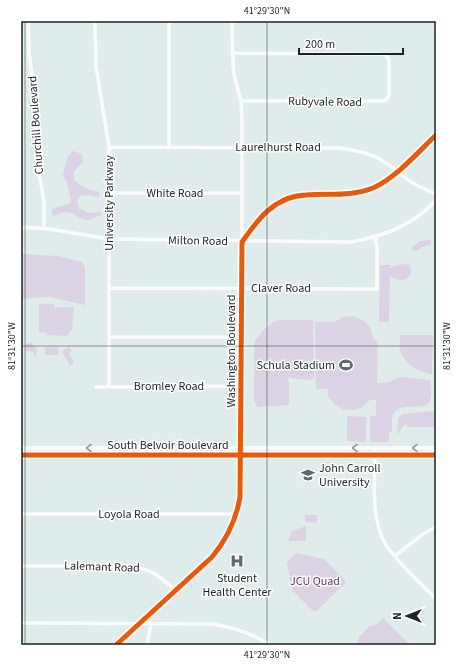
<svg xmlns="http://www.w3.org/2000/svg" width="457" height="666" font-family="'Source Sans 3',sans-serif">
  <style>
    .green { fill: #dbd3e3 }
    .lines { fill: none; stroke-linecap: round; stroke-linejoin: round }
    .minor { stroke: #fafcfc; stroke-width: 3.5 }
    .tertiary { stroke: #fafcfc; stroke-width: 4 }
    .cycleway-casing { stroke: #fff; stroke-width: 8 }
    .cycleway { stroke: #e8590c; stroke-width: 5 }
    .oneway { stroke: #969b9b }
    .ticks { fill: none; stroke: #1b2524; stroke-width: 1; stroke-opacity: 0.45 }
    .labels { text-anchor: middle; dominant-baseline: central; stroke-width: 3; stroke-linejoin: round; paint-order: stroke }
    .street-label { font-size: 12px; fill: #1b2524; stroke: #fff }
    .poi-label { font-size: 12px; fill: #1b2524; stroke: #fff; text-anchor: end }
    .park-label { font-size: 12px; fill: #62376c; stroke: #fff }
    .neatline { fill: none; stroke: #1b2524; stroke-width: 1.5 }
    .ticks-label { font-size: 10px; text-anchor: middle; fill: #1b2524 }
  </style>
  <rect width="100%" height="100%" fill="#dfeceb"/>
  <path class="green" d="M 73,151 L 82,154 L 83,162 L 74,171 L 74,179 C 78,184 86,190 92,190 C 95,191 97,191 99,192 L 100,197 C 93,197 87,194 80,196 L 77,200 L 79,208 L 88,213 L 100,212 L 102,215 L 100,216 C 96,216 92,219 88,220 C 81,221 74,212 66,212 C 62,212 57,215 53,216 L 52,214 L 52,209 C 59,204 63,208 71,202 L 67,182 L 63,175 L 68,156 Z
    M 431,240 L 430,245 C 421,245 421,251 413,251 L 412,247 L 420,241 Z
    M 21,254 L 58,256 L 82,262 L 85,267 L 85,305 L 50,297 L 21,299 Z
    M 403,264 L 410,265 L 411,272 L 410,276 C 403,282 397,281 390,276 L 389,322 L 379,322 L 380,265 L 390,265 L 390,268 L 394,266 Z
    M 39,304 L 54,304 L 55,309 L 58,307 L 74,307 L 72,330 L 66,336 L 47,335 L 46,332 L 39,333 Z
    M 353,316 C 367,321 371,326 374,340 L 378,341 L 377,383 L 389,382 L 400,377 L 430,380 C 439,424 405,396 394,413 C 391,417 392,426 392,432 L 389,431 L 389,441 L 387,442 L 372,442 L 370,440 L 370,417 L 376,415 L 376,400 L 370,400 L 362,407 L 355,410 L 344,410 L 333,403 L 328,396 L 328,389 L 316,389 L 315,322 L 335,322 L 342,317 Z
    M 280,320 L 313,320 L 314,376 L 311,380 L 287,378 L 289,382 L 289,405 L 258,407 L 254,401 L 254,343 C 259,334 269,322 280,320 Z
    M 400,335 L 433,335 L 432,374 C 419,373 405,364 400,350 C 399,346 400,339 400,335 Z
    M 31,343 L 37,348 L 36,356 L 34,355 L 34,352 L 26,351 L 25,350 L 26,344 Z
    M 69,346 L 72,351 L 69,353 L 74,363 L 70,366 L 62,351 Z
    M 45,347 L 58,347 L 58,355 L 45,355 Z
    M 433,411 L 436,411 L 436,427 L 408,427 L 405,424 L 397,435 L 398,418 L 402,414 Z
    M 348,416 L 366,417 L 366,440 L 364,442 L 349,441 L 347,440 L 347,418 Z
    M 305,515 L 317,515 L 317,523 L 305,522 Z
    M 306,526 L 306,541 L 288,541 L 292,531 Z
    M 296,553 L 324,559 L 345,580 L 345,583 L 317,611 L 313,611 L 292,590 L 287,562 Z
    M 383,618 L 410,645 L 356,645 L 358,642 L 359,637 L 370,626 L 375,625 Z"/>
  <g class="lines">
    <path class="minor" d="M 28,21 L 29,53 L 35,93 L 36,157 L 44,201 L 44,229
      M 95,21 L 96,66 L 109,147 L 109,386
      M 232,21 L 233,64 L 234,75 L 241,101 L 242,123 L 242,241
      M 232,53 L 379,54 L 386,55 L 389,60 L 389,94 L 387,99 L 383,101 L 241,101
      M 169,146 L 169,21
      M 109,147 L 340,148 C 354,150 366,152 378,158 C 389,164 399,173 408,180 C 417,186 426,190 436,194
      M 109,193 L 242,193
      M 21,227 L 49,229 L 109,239 L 350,242 C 382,237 414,225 436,200
      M 109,288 L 377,289 L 377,246 L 375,237
      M 109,337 L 241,337
      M 96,387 L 241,386
      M 375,448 C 375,477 370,519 386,545 C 400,565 419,582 436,599
      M 21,514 L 237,514
      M 395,556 L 423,534 L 436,527
      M 21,566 L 129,566 C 152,569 159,576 175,590
      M 21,623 L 212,624 C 234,627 251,633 271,645
      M 116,645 L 212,557 C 227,539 236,521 240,497 L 242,242 C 258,219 275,196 306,195 C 330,193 350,197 373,188 C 396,178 418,152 436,135
      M 147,645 L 151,623"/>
    <path class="tertiary" d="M 21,448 L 436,448
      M 21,455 L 436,455"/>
    <g class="cycleway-casing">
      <path id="cycleway" d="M 21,455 L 436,455
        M 116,645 L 212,557 C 227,539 236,521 240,497 L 242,242 C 258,219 275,196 306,195 C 330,193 350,197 373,188 C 396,178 418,152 436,135"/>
    </g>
    <use href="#cycleway" class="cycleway"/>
  </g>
  <defs><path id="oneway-chevron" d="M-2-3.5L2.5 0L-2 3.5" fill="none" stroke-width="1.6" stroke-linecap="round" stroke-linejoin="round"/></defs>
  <g class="oneway">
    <use href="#oneway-chevron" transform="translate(89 448) rotate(180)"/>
    <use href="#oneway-chevron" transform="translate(355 448) rotate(180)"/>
    <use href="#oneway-chevron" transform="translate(415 448) rotate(180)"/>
  </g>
  <path class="ticks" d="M 25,21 L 25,645M 267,21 L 267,645M 21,346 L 436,346"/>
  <defs>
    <g id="stadium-bare" transform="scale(1.08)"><path d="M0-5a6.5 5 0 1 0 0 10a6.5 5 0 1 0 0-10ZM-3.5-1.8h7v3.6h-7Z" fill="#606b6a" stroke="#fff" stroke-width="2.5" paint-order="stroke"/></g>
    <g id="university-bare" transform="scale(1.08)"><path d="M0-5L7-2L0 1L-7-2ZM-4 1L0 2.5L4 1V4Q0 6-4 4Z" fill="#606b6a" stroke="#fff" stroke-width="2.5" paint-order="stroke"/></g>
    <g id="hospital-bare" transform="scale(1.08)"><path d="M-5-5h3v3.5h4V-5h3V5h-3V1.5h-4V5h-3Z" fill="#606b6a" stroke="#fff" stroke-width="2.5" paint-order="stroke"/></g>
  </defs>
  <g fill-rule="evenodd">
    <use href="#stadium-bare" x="346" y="365"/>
    <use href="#university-bare" x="308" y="475"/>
    <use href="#hospital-bare" x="237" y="561"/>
  </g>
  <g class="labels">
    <g class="street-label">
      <text transform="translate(325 102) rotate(1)">Rubyvale Road</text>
      <text transform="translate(36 125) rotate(-94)">Churchill Boulevard</text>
      <text x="278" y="147">Laurelhurst Road</text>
      <text x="175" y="193">White Road</text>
      <text transform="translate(109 203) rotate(-90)">University Parkway</text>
      <text transform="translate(198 241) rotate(1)">Milton Road</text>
      <text x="281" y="288">Claver Road</text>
      <text transform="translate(231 351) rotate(-90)">Washington Boulevard</text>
      <text x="169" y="386">Bromley Road</text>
      <text x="168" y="445">South Belvoir Boulevard</text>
      <text x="129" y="514">Loyola Road</text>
      <text transform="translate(102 567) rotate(2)">Lalemant Road</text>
    </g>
    <g class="poi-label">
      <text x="335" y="365">Schula Stadium</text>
      <text x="319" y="468" text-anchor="start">John Carroll<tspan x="319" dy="14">University</tspan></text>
      <text x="237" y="578" text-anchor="middle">Student<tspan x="237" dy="14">Health Center</tspan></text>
    </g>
    <g class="park-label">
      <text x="315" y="581">JCU Quad</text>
    </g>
  </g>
  <rect width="457" height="666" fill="none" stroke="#ffffff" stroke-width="44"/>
  <g transform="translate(407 616) rotate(270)" stroke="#ffffff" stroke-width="3" paint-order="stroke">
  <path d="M0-3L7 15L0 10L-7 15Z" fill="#1b2524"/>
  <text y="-6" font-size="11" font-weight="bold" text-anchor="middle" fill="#1b2524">N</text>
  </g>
  <path d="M299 48v6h104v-6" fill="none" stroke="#1b2524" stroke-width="2"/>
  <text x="305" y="48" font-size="12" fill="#1b2524" stroke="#ffffff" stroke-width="3" paint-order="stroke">200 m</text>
  <rect x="22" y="22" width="413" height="622" class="neatline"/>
  <g class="ticks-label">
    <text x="267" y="14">41°29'30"N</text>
    <text transform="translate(446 346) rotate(-90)" y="4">81°31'30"W</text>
    <text transform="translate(11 346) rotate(-90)" y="4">81°31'30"W</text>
    <text x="267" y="658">41°29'30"N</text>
  </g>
</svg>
